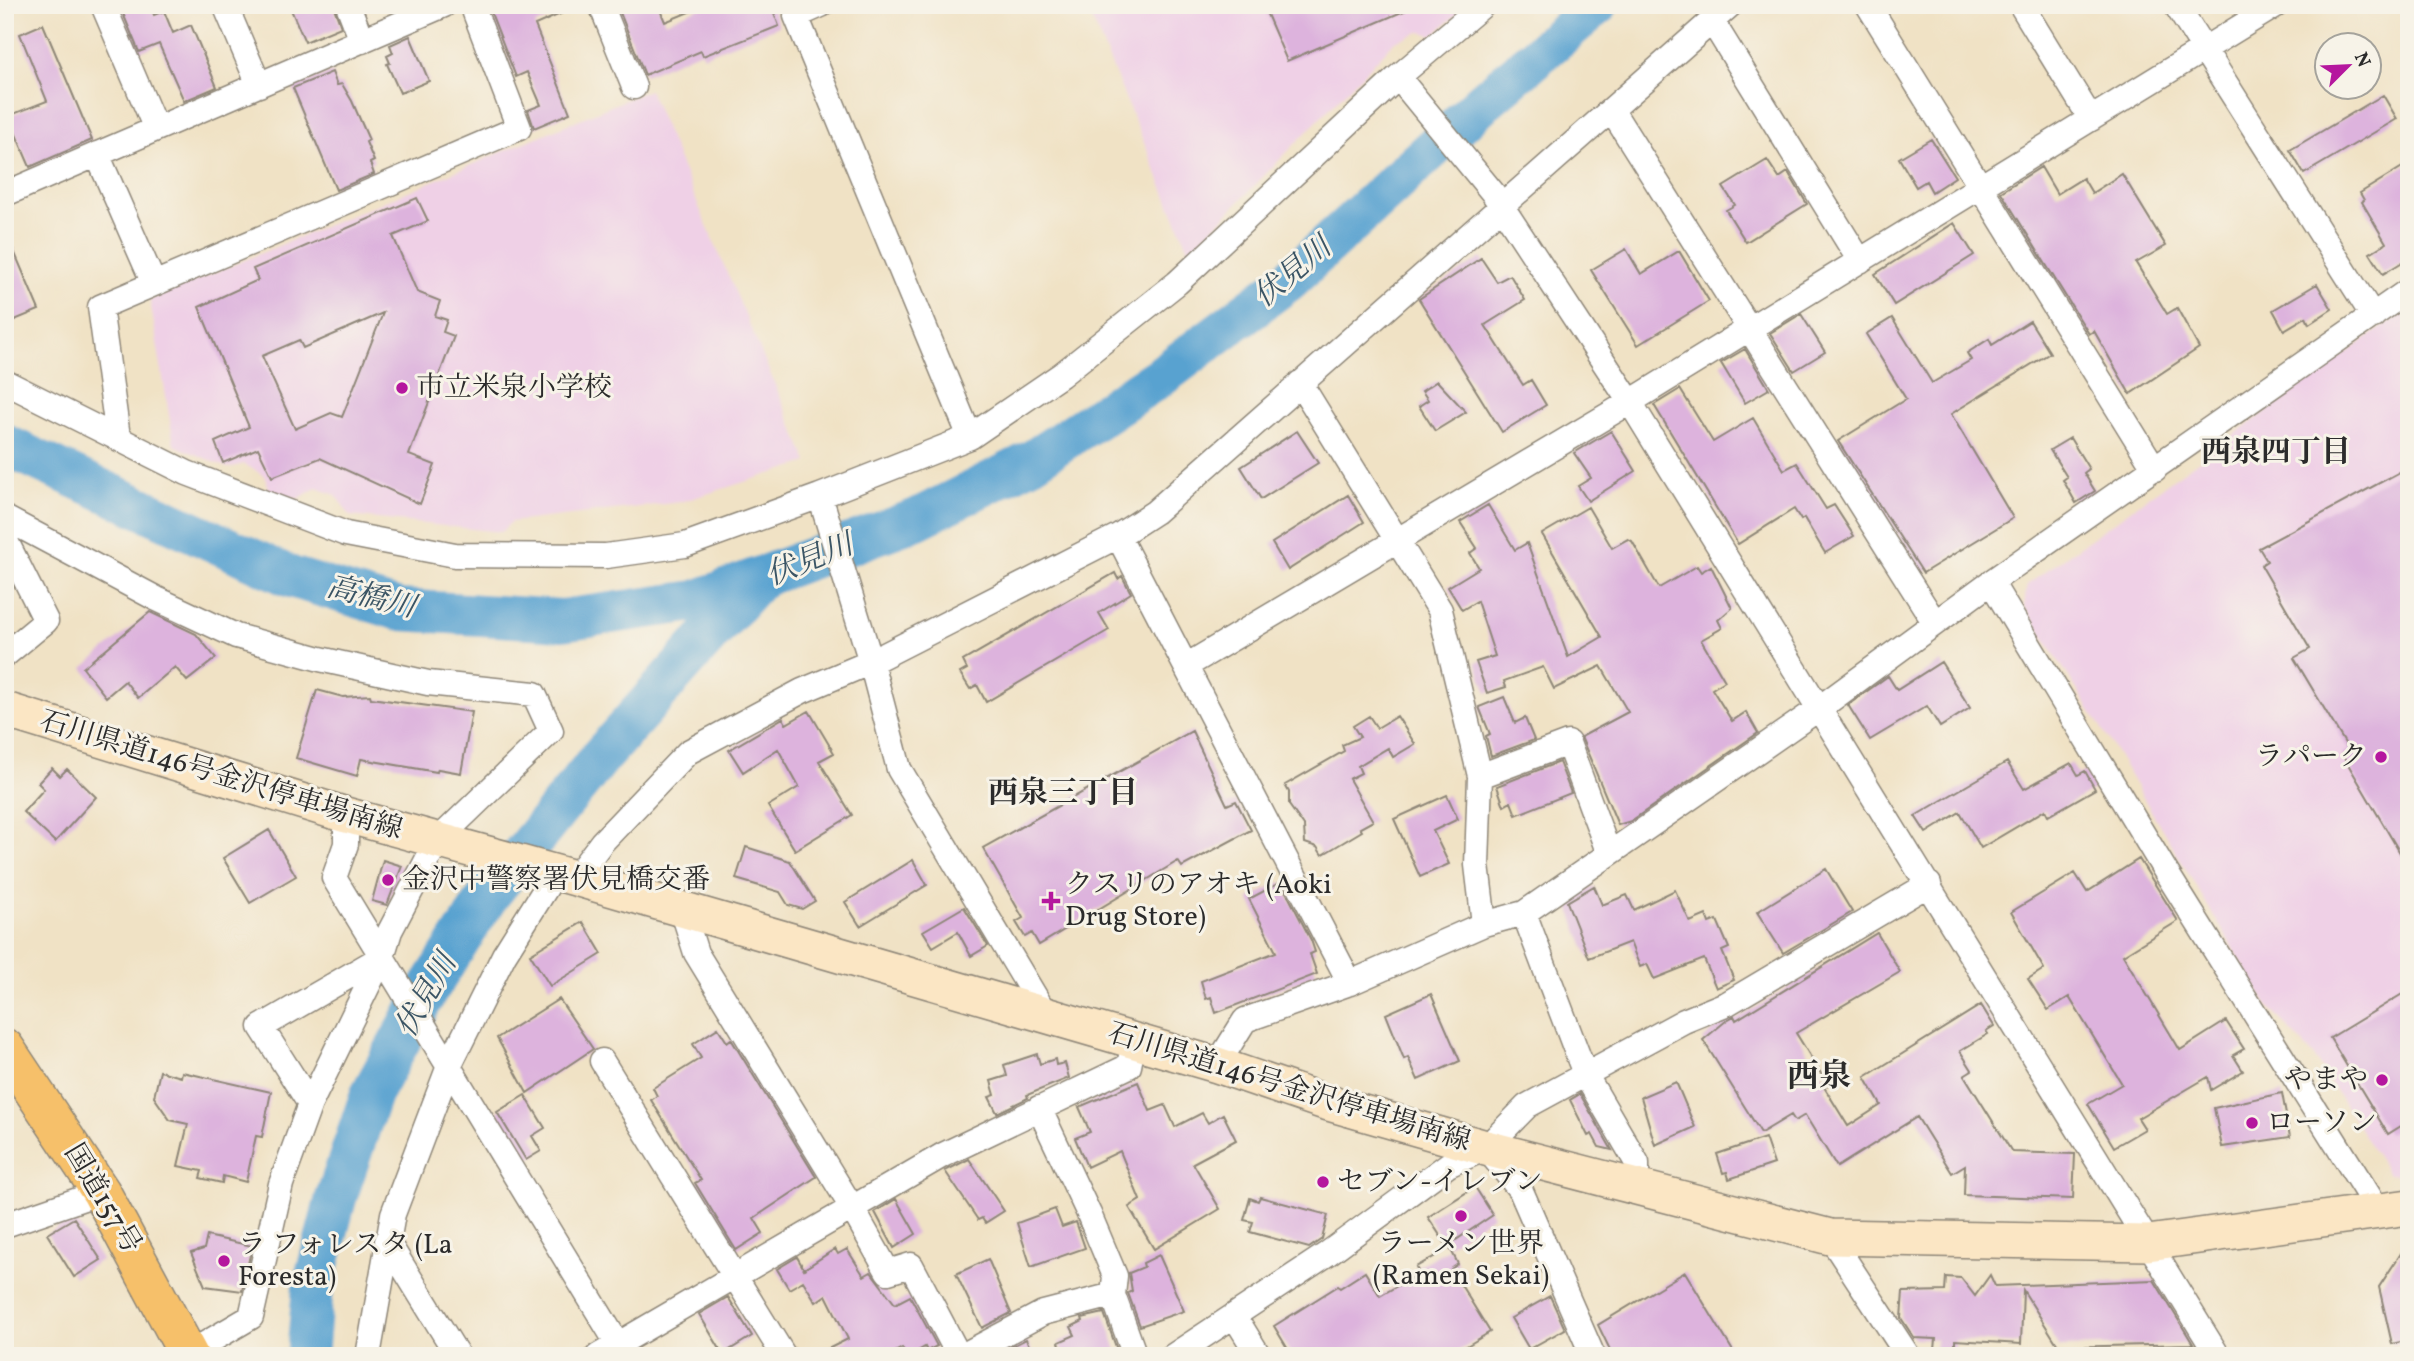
<svg xmlns="http://www.w3.org/2000/svg" width="2414" height="1361" font-family="Vollkorn,'Noto Serif JP',serif">
  <style>
    .built { fill: #efd0e6 }
    .lines { fill: none; stroke-linecap: round; stroke-linejoin: round }
    .river { stroke: #59a2d0; stroke-width: 42 }
    .building { fill: #ddb3dd; fill-rule: evenodd }
    .street-casing { stroke: #8e8678; stroke-width: 27 }
    .secondary-casing { stroke: #8e8678; stroke-width: 38 }
    .highway-casing { stroke: #8e8678; stroke-width: 41 }
    .street { stroke: #fff; stroke-width: 24 }
    .secondary { stroke: #fbe6c4; stroke-width: 35 }
    .highway { stroke: #f6c06b; stroke-width: 38 }
    .poi-dot { fill: #b5179e; stroke: #f7f3e8; stroke-width: 2.5 }
    .labels { text-anchor: middle; dominant-baseline: central; stroke-width: 6; stroke-linejoin: round; paint-order: stroke }
    .poi-label { font-size: 28px; fill: #2b2b2b; stroke: #f7f3e8; text-anchor: start }
    .street-label { font-size: 28px; fill: #2b2b2b; stroke: #f7f3e8 }
    .water-label { font-size: 30px; font-style: italic; fill: #3b5565; stroke: #f7f3e8 }
    .neighbourhood-label { font-size: 30px; font-weight: bold; fill: #2b2b2b; stroke: #f7f3e8 }
    .quarter-label { font-size: 32px; font-weight: bold; fill: #2b2b2b; stroke: #f7f3e8 }
  </style>
  <rect width="100%" height="100%" fill="#f7f3e8"/>
  <filter id="ink" filterUnits="userSpaceOnUse"><feTurbulence type="fractalNoise" baseFrequency=".0143" numOctaves="2"/><feDisplacementMap in="SourceGraphic" scale="14" xChannelSelector="R" yChannelSelector="G"/><feConvolveMatrix kernelMatrix="1 2 1 2 8 2 1 2 1" color-interpolation-filters="sRGB"/></filter>
  <filter id="wash" filterUnits="userSpaceOnUse"><feTurbulence type="fractalNoise" baseFrequency=".00686" numOctaves="4" result="noise"/><feDisplacementMap in="SourceGraphic" scale="28" xChannelSelector="R" yChannelSelector="G"/><feGaussianBlur stdDeviation="1.57" result="paint"/><feColorMatrix in="noise" values="0 0 0 0 0 0 0 0 0 0 0 0 0 0 0 0 0 1.4 0 .05"/><feComposite in="paint" operator="in"/></filter>
  <g filter="url(#wash)">
    <rect width="100%" height="100%" fill="#f0e2c5"/>
    <path class="built" d="M 1086,5 L 1468,5 L 1433,35 L 1420,32 L 1395,41 L 1190,252 Z
      M 649,90 L 808,462 L 681,502 L 511,522 L 501,532 L 350,516 L 336,495 L 316,488 L 298,499 L 269,493 L 265,476 L 244,464 L 228,468 L 174,445 L 150,300 Z
      M 2409,308 L 2409,1173 L 2399,1175 L 2388,1174 L 2313,1055 L 2267,1005 L 2110,742 L 2024,606 L 2027,585 Z"/>
    <g class="lines">
      <path class="river" d="M 5,445 L 291,577 L 400,610 L 562,620 L 696,601 L 917,519 L 1032,461 L 1164,374 L 1288,281 L 1483,102 L 1597,5
        M 307,1356 L 313,1287 L 336,1198 L 371,1094 L 426,993 L 489,895 L 602,755 L 758,580"/>
    </g>
    <g id="blocks">
      <path class="building" d="M 136,5 L 150,5 L 154,15 L 164,11 L 173,33 L 191,25 L 217,87 L 184,101 L 159,44 L 139,52 L 122,11 Z
        M 289,5 L 333,5 L 341,27 L 305,42 Z
        M 488,5 L 581,5 L 535,25 L 570,113 L 534,128 L 528,110 L 541,105 L 527,72 L 516,77 Z
        M 617,5 L 658,5 L 665,22 L 706,5 L 771,5 L 779,26 L 703,56 L 701,51 L 645,75 Z
        M 1263,5 L 1418,5 L 1287,61 Z
        M 43,24 L 92,140 L 30,167 L 8,116 L 47,101 L 20,34 Z
        M 410,36 L 429,81 L 400,93 L 387,64 L 390,63 L 387,56 L 393,53 L 390,45 Z
        M 332,72 L 337,85 L 342,84 L 352,101 L 369,140 L 366,142 L 374,161 L 370,163 L 374,174 L 336,190 L 293,88 Z
        M 2383,95 L 2397,119 L 2304,174 L 2290,150 Z
        M 1931,139 L 1955,177 L 1932,192 L 1926,181 L 1916,187 L 1899,158 Z
        M 1767,160 L 1779,178 L 1788,172 L 1807,204 L 1746,242 L 1726,210 L 1735,205 L 1723,187 Z
        M 2409,163 L 2409,258 L 2383,274 L 2370,253 L 2386,243 L 2362,202 L 2364,200 L 2360,193 Z
        M 2041,167 L 2057,194 L 2083,178 L 2092,193 L 2122,174 L 2166,246 L 2136,263 L 2167,314 L 2177,308 L 2199,348 L 2130,394 L 2094,331 L 2089,334 L 2001,192 Z
        M 417,198 L 428,221 L 393,236 L 417,292 L 440,301 L 435,316 L 447,320 L 443,332 L 454,336 L 409,455 L 435,465 L 420,504 L 320,458 L 272,477 L 258,448 L 223,463 L 215,442 L 249,427 L 199,307 L 258,280 L 253,269 ZM 383,313 L 342,417 L 331,413 L 295,429 L 262,356 L 299,340 L 303,348 Z
        M 1954,223 L 1974,255 L 1894,305 L 1875,274 Z
        M 5,230 L 39,310 L 5,324 Z
        M 1626,249 L 1641,274 L 1679,251 L 1709,301 L 1638,345 L 1591,270 Z
        M 1481,258 L 1497,282 L 1510,275 L 1525,300 L 1485,325 L 1523,385 L 1531,380 L 1546,405 L 1502,432 L 1419,299 Z
        M 2317,284 L 2332,309 L 2309,324 L 2306,317 L 2284,330 L 2273,310 Z
        M 1801,314 L 1825,352 L 1794,371 L 1770,333 Z
        M 1892,318 L 1932,383 L 1971,360 L 1967,353 L 1989,339 L 1992,345 L 2030,321 L 2050,353 L 1951,414 L 2013,518 L 1923,573 L 1838,441 L 1906,399 L 1866,334 Z
        M 1745,349 L 1769,389 L 1745,403 L 1721,363 Z
        M 1437,381 L 1466,412 L 1435,431 L 1419,406 L 1428,400 L 1422,391 Z
        M 1680,389 L 1713,442 L 1753,418 L 1784,470 L 1797,463 L 1826,509 L 1834,505 L 1854,536 L 1825,553 L 1804,518 L 1801,520 L 1794,509 L 1738,544 L 1654,405 Z
        M 1297,431 L 1318,463 L 1261,499 L 1241,467 Z
        M 1611,431 L 1636,471 L 1588,501 L 1578,486 L 1591,478 L 1574,453 Z
        M 2070,438 L 2089,469 L 2084,473 L 2095,491 L 2076,503 L 2063,480 L 2067,477 L 2050,450 Z
        M 2409,467 L 2409,868 L 2342,754 L 2349,750 L 2294,658 L 2310,649 L 2261,565 L 2267,561 L 2259,548 Z
        M 1348,495 L 1364,522 L 1288,570 L 1272,543 Z
        M 1488,505 L 1515,550 L 1527,543 L 1568,657 L 1602,637 L 1542,534 L 1588,507 L 1612,548 L 1628,539 L 1632,541 L 1659,588 L 1697,566 L 1701,572 L 1711,566 L 1732,608 L 1718,620 L 1722,628 L 1701,640 L 1725,681 L 1712,689 L 1732,721 L 1746,712 L 1758,733 L 1631,821 L 1618,825 L 1581,737 L 1628,712 L 1601,666 L 1554,689 L 1543,667 L 1504,681 L 1506,687 L 1487,693 L 1476,662 L 1495,656 L 1477,601 L 1462,610 L 1448,587 L 1479,568 L 1470,553 L 1477,548 L 1460,522 Z
        M 1115,573 L 1118,579 L 1122,576 L 1131,593 L 1099,613 L 1109,630 L 986,702 L 977,685 L 970,689 L 960,673 L 967,669 L 963,661 Z
        M 150,612 L 196,634 L 216,658 L 187,681 L 175,667 L 138,698 L 125,681 L 106,697 L 83,668 Z
        M 1941,662 L 1970,708 L 1940,727 L 1927,706 L 1870,740 L 1848,705 L 1888,676 L 1897,690 Z
        M 317,690 L 343,697 L 370,695 L 371,698 L 472,712 L 461,773 L 438,769 L 437,772 L 361,759 L 357,776 L 296,758 Z
        M 1504,697 L 1515,723 L 1525,718 L 1534,740 L 1491,756 L 1486,736 L 1490,734 L 1479,707 Z
        M 809,711 L 834,753 L 819,761 L 852,815 L 795,850 L 768,806 L 799,787 L 778,749 L 743,772 L 729,750 L 783,718 L 786,724 Z
        M 1369,716 L 1377,728 L 1397,716 L 1415,744 L 1393,757 L 1388,748 L 1358,766 L 1361,773 L 1349,779 L 1373,821 L 1360,828 L 1362,831 L 1322,855 L 1317,847 L 1305,843 L 1304,826 L 1289,805 L 1289,792 L 1285,785 L 1344,751 L 1342,745 L 1360,737 L 1353,726 Z
        M 1192,731 L 1227,805 L 1236,801 L 1251,830 L 1182,867 L 1178,861 L 1039,945 L 1032,933 L 1025,937 L 1016,922 L 1023,918 L 983,848 Z
        M 1559,762 L 1571,793 L 1516,815 L 1511,802 L 1504,806 L 1497,786 Z
        M 2007,762 L 2024,789 L 2071,763 L 2078,775 L 2085,771 L 2095,789 L 2048,816 L 2045,810 L 1981,848 L 1960,812 L 1926,833 L 1915,816 Z
        M 52,768 L 60,776 L 67,769 L 96,797 L 55,842 L 23,812 L 44,789 L 38,783 Z
        M 1447,795 L 1458,819 L 1433,831 L 1449,864 L 1420,877 L 1394,819 Z
        M 269,830 L 296,876 L 250,903 L 223,858 Z
        M 746,847 L 790,861 L 815,901 L 802,909 L 788,905 L 780,892 L 736,879 Z
        M 2139,859 L 2178,921 L 2123,955 L 2180,1050 L 2226,1021 L 2244,1049 L 2233,1055 L 2243,1071 L 2211,1090 L 2208,1077 L 2138,1118 L 2145,1129 L 2114,1147 L 2088,1104 L 2122,1084 L 2069,997 L 2048,1010 L 2043,1002 L 2028,979 L 2044,969 L 2011,912 L 2075,873 L 2087,892 Z
        M 383,860 L 402,866 L 387,905 L 372,901 Z
        M 913,860 L 927,885 L 860,926 L 845,902 Z
        M 1826,869 L 1852,912 L 1783,953 L 1757,912 Z
        M 1281,882 L 1311,940 L 1315,952 L 1310,954 L 1317,974 L 1216,1013 L 1211,997 L 1206,999 L 1201,981 L 1276,952 L 1249,899 Z
        M 1594,886 L 1602,905 L 1627,895 L 1634,910 L 1675,890 L 1690,922 L 1706,915 L 1709,923 L 1717,920 L 1729,948 L 1722,951 L 1734,980 L 1716,988 L 1704,959 L 1654,979 L 1647,964 L 1640,967 L 1630,942 L 1589,958 L 1567,902 Z
        M 964,907 L 988,946 L 971,956 L 958,932 L 933,947 L 923,931 Z
        M 583,922 L 602,954 L 550,986 L 530,954 Z
        M 1877,933 L 1900,972 L 1796,1033 L 1828,1085 L 1824,1087 L 1848,1126 L 1881,1105 L 1865,1077 L 1981,1005 L 1994,1026 L 1986,1031 L 1988,1034 L 1960,1051 L 1972,1070 L 1964,1075 L 2012,1152 L 2075,1154 L 2073,1199 L 1964,1195 L 1965,1165 L 1952,1173 L 1917,1117 L 1837,1167 L 1805,1115 L 1795,1121 L 1791,1115 L 1761,1133 L 1703,1040 L 1727,1020 L 1734,1016 L 1736,1020 Z
        M 2409,990 L 2409,1121 L 2388,1134 L 2330,1038 Z
        M 1431,994 L 1460,1061 L 1418,1080 L 1408,1057 L 1404,1059 L 1386,1014 Z
        M 559,999 L 593,1049 L 527,1093 L 497,1038 Z
        M 718,1028 L 727,1042 L 731,1039 L 816,1177 L 754,1218 L 763,1233 L 736,1250 L 695,1183 L 701,1180 L 651,1100 L 657,1096 L 653,1088 L 701,1058 L 693,1044 Z
        M 1037,1054 L 1040,1064 L 1055,1059 L 1056,1065 L 1065,1063 L 1069,1078 L 1027,1095 L 1028,1098 L 997,1113 L 989,1097 L 995,1095 L 991,1081 L 1007,1076 L 1004,1065 Z
        M 160,1071 L 181,1077 L 182,1072 L 271,1092 L 262,1137 L 256,1136 L 246,1182 L 223,1176 L 222,1183 L 200,1178 L 202,1171 L 178,1166 L 188,1124 L 170,1120 L 154,1097 Z
        M 1138,1082 L 1150,1111 L 1165,1105 L 1175,1127 L 1202,1113 L 1208,1123 L 1223,1114 L 1236,1140 L 1193,1163 L 1220,1209 L 1154,1249 L 1129,1207 L 1140,1200 L 1120,1151 L 1087,1167 L 1075,1138 L 1090,1132 L 1079,1107 Z
        M 1676,1082 L 1695,1127 L 1655,1145 L 1641,1097 Z
        M 2282,1093 L 2290,1137 L 2222,1147 L 2214,1108 Z
        M 1580,1094 L 1612,1150 L 1599,1147 L 1592,1134 L 1588,1136 L 1570,1100 Z
        M 525,1095 L 545,1128 L 532,1136 L 541,1151 L 526,1160 L 497,1112 Z
        M 1765,1138 L 1774,1164 L 1729,1179 L 1727,1172 L 1723,1173 L 1717,1154 Z
        M 969,1159 L 1004,1211 L 985,1223 L 982,1218 L 978,1220 L 945,1171 Z
        M 1475,1187 L 1493,1215 L 1447,1246 L 1428,1217 Z
        M 1260,1197 L 1328,1215 L 1322,1239 L 1309,1248 L 1250,1232 L 1253,1222 L 1244,1220 L 1250,1198 L 1258,1201 Z
        M 896,1199 L 916,1234 L 894,1248 L 875,1212 Z
        M 1055,1209 L 1062,1227 L 1076,1222 L 1085,1248 L 1031,1267 L 1017,1223 Z
        M 74,1218 L 101,1260 L 74,1277 L 47,1234 Z
        M 207,1236 L 252,1246 L 242,1291 L 205,1286 L 191,1253 L 204,1249 Z
        M 2409,1241 L 2409,1340 L 2392,1344 L 2379,1287 Z
        M 1450,1248 L 1458,1264 L 1451,1269 L 1490,1332 L 1450,1356 L 1292,1356 L 1274,1326 L 1338,1286 L 1340,1288 L 1365,1272 L 1380,1296 L 1419,1273 L 1416,1267 Z
        M 835,1249 L 838,1254 L 847,1249 L 864,1276 L 871,1272 L 895,1304 L 910,1296 L 937,1346 L 927,1351 L 925,1347 L 909,1356 L 902,1348 L 888,1356 L 814,1356 L 848,1339 L 826,1295 L 816,1302 L 803,1281 L 789,1289 L 777,1269 L 797,1257 L 804,1269 Z
        M 1159,1255 L 1184,1311 L 1140,1326 L 1128,1293 L 1132,1291 L 1129,1273 L 1144,1267 L 1143,1263 Z
        M 988,1259 L 1011,1313 L 982,1328 L 956,1274 Z
        M 1685,1272 L 1736,1356 L 1613,1356 L 1598,1325 Z
        M 1990,1275 L 1995,1286 L 2154,1280 L 2193,1344 L 2059,1347 L 2023,1290 L 2021,1344 L 1955,1340 L 1955,1351 L 1935,1350 L 1936,1339 L 1914,1338 L 1901,1318 L 1903,1292 L 1945,1291 L 1946,1277 L 1961,1278 L 1975,1296 Z
        M 1550,1296 L 1565,1329 L 1529,1349 L 1511,1318 Z
        M 728,1297 L 752,1336 L 723,1354 L 699,1314 Z
        M 1104,1313 L 1117,1350 L 1104,1356 L 1064,1356 L 1059,1342 L 1075,1335 L 1071,1327 L 1083,1321 L 1082,1318 Z
        M 1026,1339 L 1034,1356 L 997,1354 Z"/>
    </g>
  </g>
  <g filter="url(#ink)">
    <use href="#blocks" fill-opacity="0" stroke="#8e8678" stroke-width="2"/>
    <g class="lines">
      <g class="street-casing">
        <path id="street" d="M 103,5 L 156,129
          M 225,5 L 259,85
          M 348,5 L 362,41
          M 601,5 L 634,87
          M 1868,5 L 2155,469
          M 2021,5 L 2091,119
          M 2176,5 L 2373,316
          M 1712,21 L 1860,261
          M 1398,77 L 1493,193 L 1630,402 L 2218,1356
          M 1612,111 L 1935,623
          M 97,154 L 154,284
          M 5,194 L 444,5
          M 5,382 L 187,473 L 346,534 L 455,555 L 606,556 L 685,545 L 820,496 L 871,662 L 1118,536 L 1155,512 L 1730,5
          M 1300,383 L 1440,610 L 1480,776 L 1477,865 L 1484,924
          M 118,437 L 100,307 L 519,128 L 472,5
          M 970,437 L 1061,375 L 1177,283 L 1398,77 L 1483,5
          M 820,496 L 970,437 L 796,16 L 821,5
          M 5,518 L 157,599 L 236,636 L 320,659 L 428,683 L 534,694 L 551,731 L 437,841 L 390,931 L 382,957 L 310,1104 L 281,1184 L 251,1317 L 188,1354
          M 1118,536 L 1350,983
          M 5,539 L 46,621 L 5,655
          M 1186,666 L 1630,402 L 2276,5
          M 1480,776 L 1568,743 L 1609,854
          M 346,815 L 346,844 L 334,878 L 625,1356
          M 575,878 L 602,842 L 688,752 L 802,691 L 871,662 L 899,769 L 1046,1015
          M 682,909 L 696,953 L 851,1206 L 888,1272 L 911,1265 L 959,1356
          M 1524,913 L 1585,1074 L 1637,1163 L 1637,1187
          M 602,1061 L 784,1356
          M 1217,1065 L 1245,1020 L 1350,983 L 1484,924 L 1524,913 L 1821,707 L 1991,582
          M 310,1104 L 261,1027 L 382,957
          M 1039,1108 L 1089,1214 L 1115,1276 L 1113,1295 L 1135,1356
          M 1486,1148 L 1521,1191 L 1593,1356
          M 2379,1212 L 2166,872 L 1991,582 L 2409,290
          M 5,1225 L 101,1192
          M 1830,1237 L 1908,1356
          M 387,1241 L 458,1356
          M 1235,1317 L 1259,1356
          M 368,1356 L 393,1214 L 449,1066 L 504,955 L 556,872
          M 598,1356 L 943,1155 L 1129,1066 L 1134,1041
          M 962,1356 L 1043,1313 L 1113,1295
          M 1173,1356 L 1327,1254 L 1448,1165 L 1486,1148 L 1527,1106 L 1684,1021 L 1728,1003 L 1929,884"/>
      </g>
      <g class="secondary-casing">
        <path id="secondary" d="M 5,710 L 346,815 L 575,878 L 1217,1065 L 1325,1102 L 1486,1148 L 1830,1237 L 2148,1243 L 2409,1207"/>
      </g>
      <g class="highway-casing">
        <path id="highway" d="M 5,1048 L 101,1192 L 189,1356"/>
      </g>
      <use href="#street" class="street"/>
      <use href="#secondary" class="secondary"/>
      <use href="#highway" class="highway"/>
    </g>
  </g>
  <g class="poi-dot">
    <circle cx="402" cy="388" r="7"/>
    <circle cx="2381" cy="757" r="7"/>
    <circle cx="388" cy="880" r="7"/>
    <path d="M1047.5 890.5h7v7h7v7h-7v7h-7v-7h-7v-7h7z"/>
    <circle cx="2382" cy="1080" r="7"/>
    <circle cx="2252" cy="1123" r="7"/>
    <circle cx="1323" cy="1182" r="7"/>
    <circle cx="1461" cy="1216" r="7"/>
    <circle cx="224" cy="1261" r="7"/>
  </g>
  <g class="labels">
    <g class="poi-label">
      <text x="416" y="388">市立米泉小学校</text>
      <text x="2367" y="757" text-anchor="end">ラパーク</text>
      <text x="402" y="880">金沢中警察署伏見橋交番</text>
      <text x="1065" y="885">クスリのアオキ (Aoki<tspan x="1065" dy="32">Drug Store)</tspan></text>
      <text x="2368" y="1080" text-anchor="end">やまや</text>
      <text x="2266" y="1123">ローソン</text>
      <text x="1337" y="1182">セブン-イレブン</text>
      <text x="1461" y="1244" text-anchor="middle">ラーメン世界<tspan x="1461" dy="32">(Ramen Sekai)</tspan></text>
      <text x="238" y="1245">ラ フォレスタ (La<tspan x="238" dy="32">Foresta)</tspan></text>
    </g>
    <g class="street-label">
      <text transform="translate(221 776) rotate(17)">石川県道146号金沢停車場南線</text>
      <text transform="translate(1289 1088) rotate(17)">石川県道146号金沢停車場南線</text>
      <text transform="translate(102 1199) rotate(59)">国道157号</text>
    </g>
    <g class="water-label">
      <text transform="translate(1293 273) rotate(-40)">伏見川</text>
      <text transform="translate(810 561) rotate(-22)">伏見川</text>
      <text transform="translate(371 598) rotate(14)">高橋川</text>
      <text transform="translate(427 996) rotate(-60)">伏見川</text>
    </g>
    <g class="neighbourhood-label">
      <text x="2276" y="453">西泉四丁目</text>
      <text x="1063" y="794">西泉三丁目</text>
    </g>
    <g class="quarter-label">
      <text x="1819" y="1078">西泉</text>
    </g>
  </g>
  <rect width="2414" height="1361" fill="none" stroke="#f7f3e8" stroke-width="28"/>
  <g transform="translate(2348 66) rotate(66)"><circle r="33" fill="#f7f3e8" stroke="#a5a39c" stroke-width="2"/>
  <path d="M0-5L12 26L0 18L-12 26Z" fill="#b5179e"/>
  <text y="-10" font-size="19" font-weight="bold" text-anchor="middle" fill="#2b2b2b">N</text>
  </g>
</svg>
